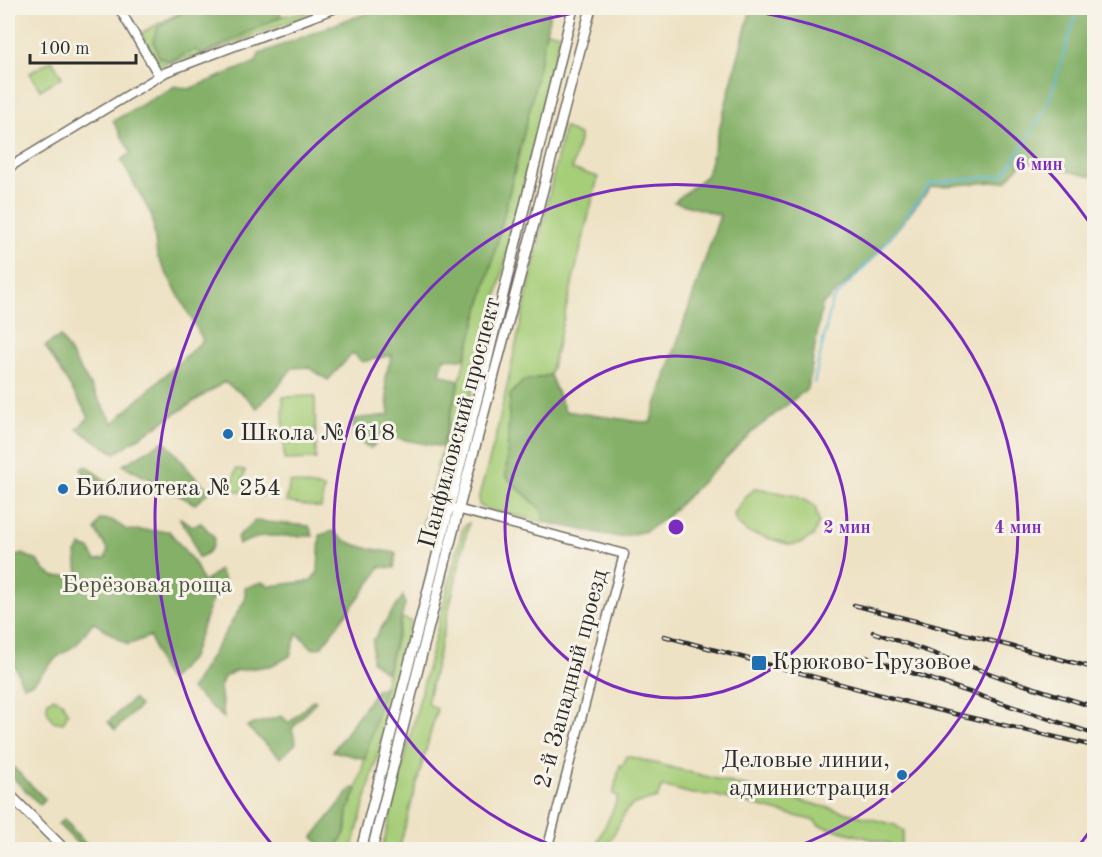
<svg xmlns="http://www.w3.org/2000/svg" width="1102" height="857" font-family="'Old Standard TT',serif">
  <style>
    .green { fill: #a6cd78; stroke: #687c52; stroke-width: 1.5 }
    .forest { fill: #84b068; stroke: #586e4a; stroke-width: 1.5 }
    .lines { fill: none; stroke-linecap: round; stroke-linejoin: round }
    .stream { stroke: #56b7d5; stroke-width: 2 }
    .secondary-casing { stroke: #6f6b61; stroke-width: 11 }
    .primary-casing { stroke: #6f6b61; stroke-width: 12 }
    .secondary { stroke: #fff; stroke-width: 8 }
    .primary { stroke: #fff; stroke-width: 9 }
    .rail-casing { stroke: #2b2b2b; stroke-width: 4.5 }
    .rail { stroke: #f7f3e8; stroke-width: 2; stroke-dasharray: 7; stroke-linecap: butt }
    .ring { fill: none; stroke: #7b2cbf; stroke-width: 3 }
    .poi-dot { fill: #1f6fb2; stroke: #f7f3e8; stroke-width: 2 }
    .labels { text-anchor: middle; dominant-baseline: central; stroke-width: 6; stroke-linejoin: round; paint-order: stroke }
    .street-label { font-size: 24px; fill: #2b2b2b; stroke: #f7f3e8 }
    .poi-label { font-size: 24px; fill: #2b2b2b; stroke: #f7f3e8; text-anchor: start }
    .park-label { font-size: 24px; fill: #4a543e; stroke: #f7f3e8 }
    .centre { fill: #7b2cbf; stroke: #f7f3e8; stroke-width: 3 }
    .ring-label { font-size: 18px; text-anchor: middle; font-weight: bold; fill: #7b2cbf; stroke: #f7f3e8; stroke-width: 6; stroke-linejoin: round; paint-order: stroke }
  </style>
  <rect width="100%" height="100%" fill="#f7f3e8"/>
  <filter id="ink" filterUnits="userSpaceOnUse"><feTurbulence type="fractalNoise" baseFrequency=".0167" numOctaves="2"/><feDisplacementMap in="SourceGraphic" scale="12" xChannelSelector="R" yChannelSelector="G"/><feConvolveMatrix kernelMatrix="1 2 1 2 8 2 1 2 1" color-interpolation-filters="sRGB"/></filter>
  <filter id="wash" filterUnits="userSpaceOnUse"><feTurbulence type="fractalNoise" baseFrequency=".008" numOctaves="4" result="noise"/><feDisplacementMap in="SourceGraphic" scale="24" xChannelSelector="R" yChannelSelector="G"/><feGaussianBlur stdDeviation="1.35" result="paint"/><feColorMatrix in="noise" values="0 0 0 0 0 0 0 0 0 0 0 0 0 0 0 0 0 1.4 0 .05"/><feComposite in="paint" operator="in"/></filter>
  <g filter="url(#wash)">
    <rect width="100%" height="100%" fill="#eee2c4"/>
    <path class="green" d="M 303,8 L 325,8 L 206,54 L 159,65 L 141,33 L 180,12 L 183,12 L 160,27 L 203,54 L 282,16 L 305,12 Z
      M 546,31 L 560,34 L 492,316 L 433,537 L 422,527 L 466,356 L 492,263 L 531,104 Z
      M 52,60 L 62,77 L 40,90 L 30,73 Z
      M 564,127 L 580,136 L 572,169 L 598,177 L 550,375 L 523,381 L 510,396 L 506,477 L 542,510 L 544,522 L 486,509 L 479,505 L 479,496 L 495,440 Z
      M 315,396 L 316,459 L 284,460 L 283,397 Z
      M 236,469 L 245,470 L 242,484 L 263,489 L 262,496 L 231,490 Z
      M 290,482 L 324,488 L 321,508 L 286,502 Z
      M 756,488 L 796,496 L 815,506 L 819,523 L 813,536 L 801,543 L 791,545 L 747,532 L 736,522 L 734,514 L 747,495 Z
      M 469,523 L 427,703 L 437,709 L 399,849 L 382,849 L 463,527 Z
      M 402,618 L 411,621 L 398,681 L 352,849 L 339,849 L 338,845 L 347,830 L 348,811 L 357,788 Z
      M 53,698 L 62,702 L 68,713 L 63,723 L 53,721 C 48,714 45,709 48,701 Z
      M 627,756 L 895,825 L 904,831 L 900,849 L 892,849 L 890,844 L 818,825 L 815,821 L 713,795 L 692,794 L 662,786 L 657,798 L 634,804 L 626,811 L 606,849 L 595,849 C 601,830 613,815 618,796 L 613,794 L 620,765 L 623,765 Z"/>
    <path class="forest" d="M 183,8 L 276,8 L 282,16 L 203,54 L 195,50 L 171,61 L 159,58 L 153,39 L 158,27 L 183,12 Z
      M 385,8 L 551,8 L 531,104 L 492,263 L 466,356 L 461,359 L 444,358 L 440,374 L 459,381 L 442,447 L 378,435 L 376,443 L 371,448 L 353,439 L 354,419 L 389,415 L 385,377 L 392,355 L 362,362 L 353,353 L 328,380 L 308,367 L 292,368 L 277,388 L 257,408 L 244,395 L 224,382 L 115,453 L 77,429 L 89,417 L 45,346 L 60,336 L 113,423 L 203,340 L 157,256 L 152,216 L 121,160 L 131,153 L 113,121 L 175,86 L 189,89 L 256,62 L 259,54 L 346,20 Z
      M 751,8 L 1094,8 L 1094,177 L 1024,161 L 1006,181 L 931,187 L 873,259 L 822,305 L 808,388 L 751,433 L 667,517 L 646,531 L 619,537 L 544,522 L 542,510 L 506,477 L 510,395 L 523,381 L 550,375 L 565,411 L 650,423 L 720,215 L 674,202 L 707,175 Z
      M 164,441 L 183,462 L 191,473 L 210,491 L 195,504 L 123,465 Z
      M 87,466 L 114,488 L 96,495 L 89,479 L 81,469 Z
      M 180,518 L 193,526 L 201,523 L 214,537 C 214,548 209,553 198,558 C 195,552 195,546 192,539 C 190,533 183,528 180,518 Z
      M 100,519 L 112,520 L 127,530 L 169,531 L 196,565 L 203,583 L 219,570 L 225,581 L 211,602 L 192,657 L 169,681 L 160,667 L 150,636 L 128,645 L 93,622 L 77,644 L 56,658 L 33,683 L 23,686 L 8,649 L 8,558 L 23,554 L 38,561 L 45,571 L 55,577 L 78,575 L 76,553 L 81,546 L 90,549 L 95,560 L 105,559 L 108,550 L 95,530 Z
      M 255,521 L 309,526 L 313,536 L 262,536 L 239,544 L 237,537 Z
      M 333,531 C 349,548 374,549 396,553 L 394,568 L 379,567 L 376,575 L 321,647 L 313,649 L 297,633 L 290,656 L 274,665 L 235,671 L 224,677 L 220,687 L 224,718 L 191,689 L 245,600 L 245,588 L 262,582 L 270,586 L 310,581 L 318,572 L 320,535 Z
      M 403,596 L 405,604 L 386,673 L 372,661 L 373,640 Z
      M 385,687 L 365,759 L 333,751 L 377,689 Z
      M 133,699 L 140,706 L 115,730 L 108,722 Z
      M 313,700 L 316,701 L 292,729 L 296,743 L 281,758 L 248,728 L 247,726 L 282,716 L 289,723 Z
      M 8,762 L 45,799 L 40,805 L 8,773 Z
      M 352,788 L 357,789 L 348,811 L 346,830 L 338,845 L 339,849 L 324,849 L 313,837 Z
      M 64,819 L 90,849 L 83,849 L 58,824 Z"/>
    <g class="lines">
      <path class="stream" d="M 814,383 L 832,301 L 882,248 L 931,183 L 1004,175 L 1047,107 L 1078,8"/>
    </g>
  </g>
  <g filter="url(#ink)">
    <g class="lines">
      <g class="secondary-casing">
        <path id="secondary" d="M 119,8 L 159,76
          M 8,168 L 166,72 L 336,8
          M 453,508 L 624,554 L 547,850"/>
      </g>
      <g class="primary-casing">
        <path id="primary" d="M 8,793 L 65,850
          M 361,850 L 485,369 L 573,8
          M 372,850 L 462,496 L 591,8"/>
      </g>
      <use href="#secondary" class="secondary"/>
      <use href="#primary" class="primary"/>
      <g class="rail-casing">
        <path id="rail" d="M 854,605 L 1094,668
          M 873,632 L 1000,677 L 1094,707
          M 664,636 L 925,707 L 1094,746
          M 865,657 L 1094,734"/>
      </g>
      <use href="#rail" class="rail"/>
    </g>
  </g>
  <g class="ring">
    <circle cx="676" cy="527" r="171"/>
    <path d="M562 849A342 342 0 1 1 790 849"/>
    <path d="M1094 825A514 514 0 0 1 1078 847M274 847A514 514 0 1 1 1094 229"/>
  </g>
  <g class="poi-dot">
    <circle cx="228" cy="434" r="6"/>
    <circle cx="63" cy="489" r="6"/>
    <rect x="751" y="655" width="16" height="16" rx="3"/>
    <circle cx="902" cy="775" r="6"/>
  </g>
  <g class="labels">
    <g class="street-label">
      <text transform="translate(461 423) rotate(-75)">Панфиловский проспект</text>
      <text transform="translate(572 679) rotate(-75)">2-й Западный проезд</text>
    </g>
    <g class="poi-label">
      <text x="240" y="434">Школа № 618</text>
      <text x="75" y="489">Библиотека № 254</text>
      <text x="772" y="663">Крюково-Грузовое</text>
      <text x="890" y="761" text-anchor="end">Деловые линии,<tspan x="890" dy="28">администрация</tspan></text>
    </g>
    <g class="park-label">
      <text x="147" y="586">Берёзовая роща</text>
    </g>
  </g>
  <circle cx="676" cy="527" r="9" class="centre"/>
  <g class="ring-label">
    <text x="1039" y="170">6 мин</text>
    <text x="847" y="533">2 мин</text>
    <text x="1018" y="533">4 мин</text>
  </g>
  <rect width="1102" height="857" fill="none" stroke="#f7f3e8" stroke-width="30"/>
  <path d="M30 54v9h106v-9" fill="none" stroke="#2b2b2b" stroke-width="3"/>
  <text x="39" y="54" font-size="18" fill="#2b2b2b" stroke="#f7f3e8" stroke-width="4.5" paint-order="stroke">100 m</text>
</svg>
